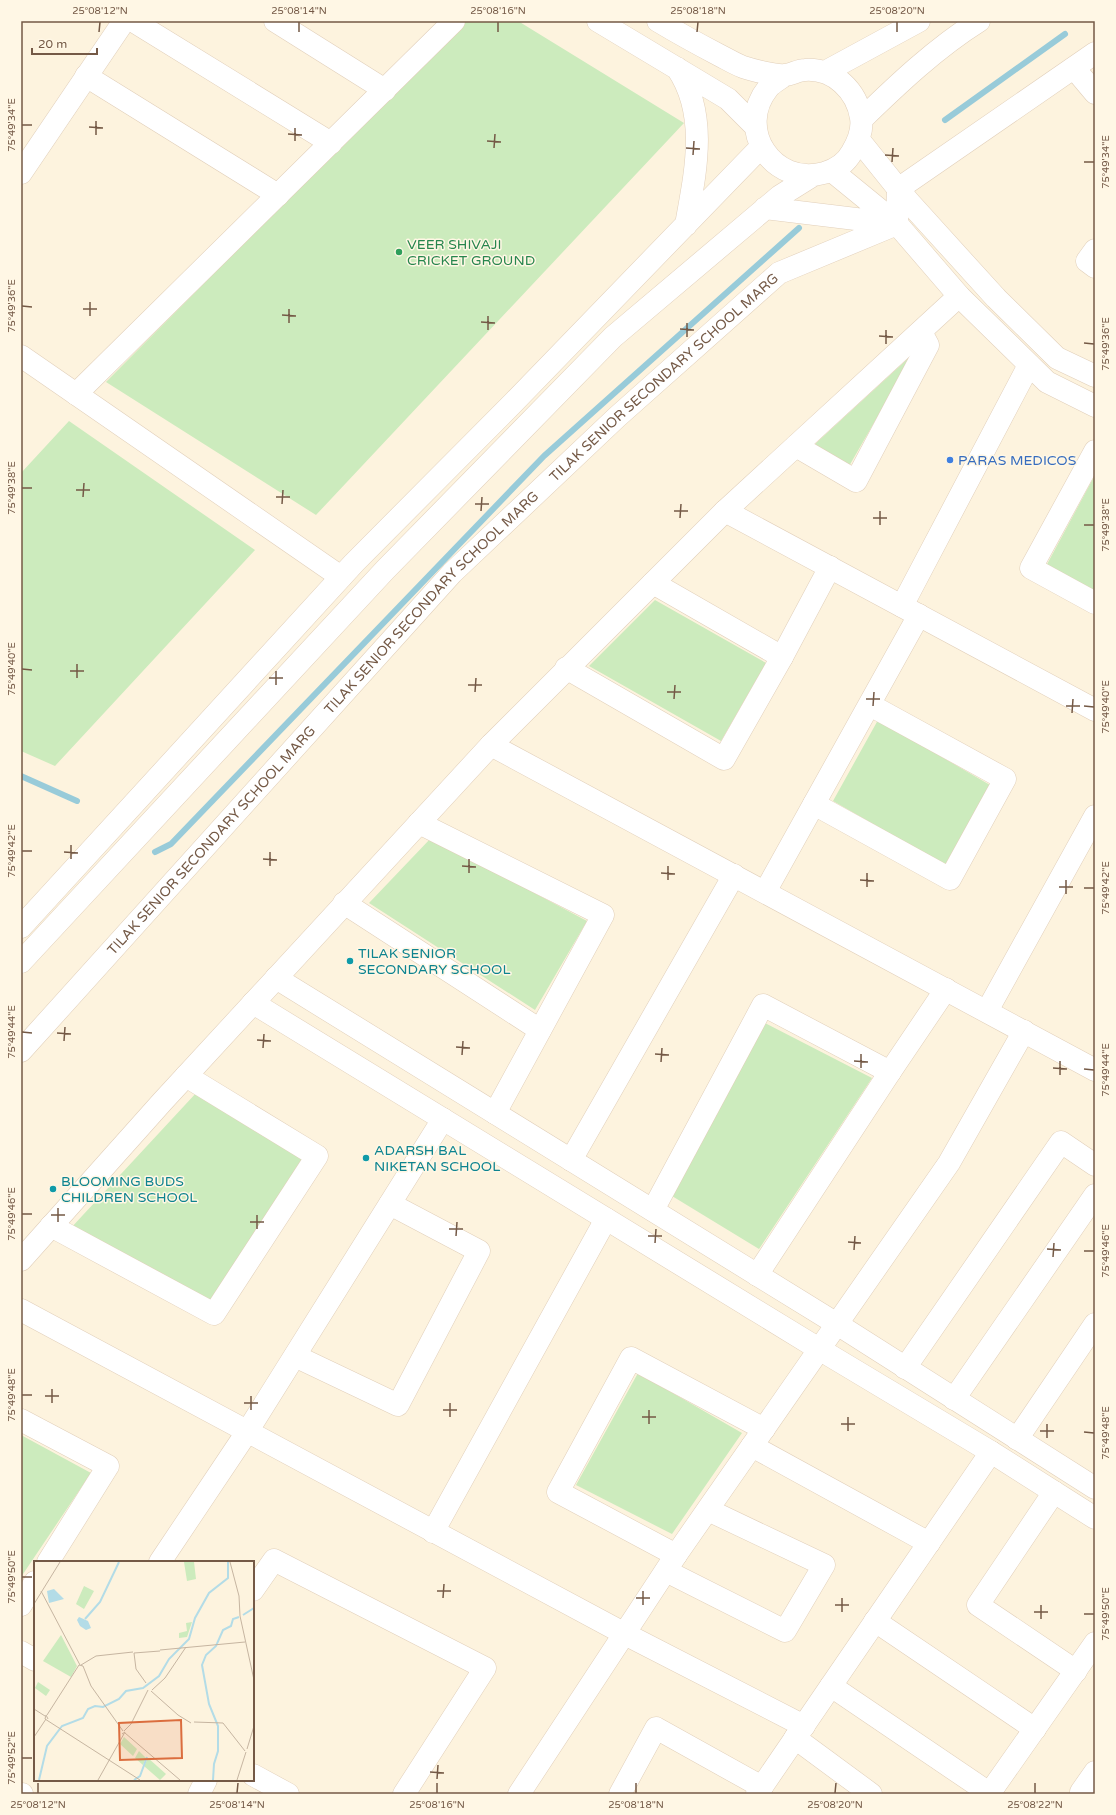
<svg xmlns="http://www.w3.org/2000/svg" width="1116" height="1815" font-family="'Varela Round',sans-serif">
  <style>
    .green { fill: #ccebbd }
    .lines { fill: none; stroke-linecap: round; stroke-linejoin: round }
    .stream { stroke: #98cbd9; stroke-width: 6 }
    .minor-casing { stroke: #e1cfba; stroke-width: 23 }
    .tertiary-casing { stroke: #e1cfba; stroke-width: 23 }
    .minor { stroke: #fff; stroke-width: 22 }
    .tertiary { stroke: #fff; stroke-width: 22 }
    .ticks { fill: none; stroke: #745946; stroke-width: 1.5 }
    .leisure-dot { fill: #2e9e5b; stroke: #fff7e5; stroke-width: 1.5 }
    .shop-dot { fill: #3f7fe0; stroke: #fff7e5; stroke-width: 1.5 }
    .culture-dot { fill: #0f9aa8; stroke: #fff7e5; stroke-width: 1.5 }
    .labels { text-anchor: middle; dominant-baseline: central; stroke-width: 3; stroke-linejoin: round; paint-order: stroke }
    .leisure-label { font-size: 14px; fill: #27864d; stroke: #fff7e5; text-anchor: start }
    .street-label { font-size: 14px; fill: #745946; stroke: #fff7e5 }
    .shop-label { font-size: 14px; fill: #366cbe; stroke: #fff7e5; text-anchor: start }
    .culture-label { font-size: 14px; fill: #0d838f; stroke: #fff7e5; text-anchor: start }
    .inset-river { fill: none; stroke: #b3dce7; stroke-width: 2 }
    .inset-road { fill: none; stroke: #c6b5a1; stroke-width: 1 }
    .view { fill: #db6d3e; fill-opacity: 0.15; stroke: #db6d3e; stroke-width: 2 }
    .inset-edge { fill: none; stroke: #745946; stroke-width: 2 }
    .neatline { fill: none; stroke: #745946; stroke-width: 1.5 }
    .ticks-label { font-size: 10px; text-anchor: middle; fill: #745946 }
  </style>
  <rect width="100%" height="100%" fill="#fdf3de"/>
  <path class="green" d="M 465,21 L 518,21 L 684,123 L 316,515 L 106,382 Z
    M 914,353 L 848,468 L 815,444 Z
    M 69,421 L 255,550 L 55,766 L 21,751 L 21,473 Z
    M 1095,475 L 1095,595 L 1045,568 Z
    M 655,600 L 766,663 L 721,741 L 589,666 Z
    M 878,720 L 990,785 L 945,865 L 833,801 Z
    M 431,838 L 587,921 L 535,1010 L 369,903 Z
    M 763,1022 L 872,1078 L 759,1249 L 672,1196 Z
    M 197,1092 L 303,1158 L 211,1304 L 70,1229 Z
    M 638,1373 L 742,1433 L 672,1534 L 576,1485 Z
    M 21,1435 L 91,1473 L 21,1577 Z"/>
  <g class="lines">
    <path class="stream" d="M 945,120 L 1065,34
      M 21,776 L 77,801
      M 155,852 L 171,844 L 544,456 L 799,228"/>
    <g class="minor-casing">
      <g id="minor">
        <path d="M 133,21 L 331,143"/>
        <path d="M 275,21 L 385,90"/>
        <path d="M 1074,68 L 1095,93"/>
        <path d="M 86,76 L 278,195"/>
        <path d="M 21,173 L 124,21"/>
        <path d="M 1095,250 L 1087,261 L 1095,267"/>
        <path d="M 21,356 L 341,577"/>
        <path d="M 76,394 L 454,21"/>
        <path d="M 796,446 L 856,481 L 928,345 L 921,332"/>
        <path d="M 1095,451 L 1031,568 L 1095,603"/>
        <path d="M 725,511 L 1095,710"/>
        <path d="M 902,606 L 1029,365"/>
        <path d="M 782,657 L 830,567"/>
        <path d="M 566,668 L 724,759 L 782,657 L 653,583"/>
        <path d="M 491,745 L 1095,1070"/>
        <path d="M 814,804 L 950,879 L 1005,779 L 870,705"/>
        <path d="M 419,823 L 603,915 L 495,1113"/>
        <path d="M 765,892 L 919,615"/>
        <path d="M 344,903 L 540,1030"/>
        <path d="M 276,978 L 837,1324 L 1095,1488"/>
        <path d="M 253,1003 L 819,1349 L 991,1452 L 1095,1518"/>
        <path d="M 987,1011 L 1095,816"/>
        <path id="s1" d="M 21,1051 L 452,573 L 617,417 L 779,273 L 897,224 L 898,189 L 1095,53"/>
        <path d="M 571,1160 L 734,875"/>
        <path d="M 653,1210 L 763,1005 L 890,1072"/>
        <path d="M 51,1226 L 214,1314 L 317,1156 L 186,1076"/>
        <path d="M 21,1260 L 162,1102 L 491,745 L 725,511 L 959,296"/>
        <path d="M 757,1275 L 890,1072 L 946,989"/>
        <path d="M 21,1310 L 625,1634 L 804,1726"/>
        <path d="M 295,1356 L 398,1405 L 479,1251 L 390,1204"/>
        <path d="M 905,1368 L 1061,1142 L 1095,1165"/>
        <path d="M 954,1399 L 1095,1195"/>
        <path d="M 21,1420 L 108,1466 L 48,1562"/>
        <path d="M 1017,1439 L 1095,1324"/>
        <path d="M 752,1446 L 929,1543"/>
        <path d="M 1054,1492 L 978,1605 L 1076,1671"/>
        <path d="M 433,1532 L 606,1219"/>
        <path d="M 676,1555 L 558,1492 L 631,1358 L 764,1429"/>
        <path d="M 160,1562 L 247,1432 L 443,1119"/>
        <path d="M 666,1571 L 785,1631 L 824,1565 L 708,1510"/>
        <path d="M 253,1590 L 274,1560 L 485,1668 L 404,1794"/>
        <path d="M 21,1605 L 35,1582"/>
        <path d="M 875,1621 L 1035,1729"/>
        <path d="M 21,1652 L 35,1660"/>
        <path d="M 831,1686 L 989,1793"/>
        <path d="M 795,1738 L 871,1794"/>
        <path d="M 253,1775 L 288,1794"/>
        <path d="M 21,1794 L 22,1794"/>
        <path d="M 199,1794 L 206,1780"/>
        <path d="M 519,1794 L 676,1555 L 949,1163 L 1024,1031"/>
        <path d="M 620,1794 L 656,1728 L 762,1787"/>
        <path d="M 757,1794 L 991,1452"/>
        <path d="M 989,1794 L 1095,1643"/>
        <path d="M 1084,1794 L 1081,1792 L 1095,1772"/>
      </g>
    </g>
    <g class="tertiary-casing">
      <path id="tertiary" d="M 598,21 L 728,99 L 756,127
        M 658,21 C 678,33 698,44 719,55 C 727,59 735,64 743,67 C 752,70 776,76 785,75 C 791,75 798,70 805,70 C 834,68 857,91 861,118 C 863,130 858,142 852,152 C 846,163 835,170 824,173 C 773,187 735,129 768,88 C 772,83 780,79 785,75
        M 677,68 C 709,115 695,174 686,225
        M 825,72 L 919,21
        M 862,119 C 898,84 936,48 979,21
        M 859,140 L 908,201 L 996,298 L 1057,358 L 1095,376
        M 832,171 L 897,224 L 959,296 L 1047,382 L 1095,406
        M 765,208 L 897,224
        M 21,927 L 354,563 L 514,402 L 761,147
        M 21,962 L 385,570 L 613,337 L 780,196 L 812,176"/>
    </g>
    <use href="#minor" class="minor"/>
    <use href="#tertiary" class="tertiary"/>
  </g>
  <path class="ticks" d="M 99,32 L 100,22M 299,32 L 299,22M 498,32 L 498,22M 697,32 L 698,22M 897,32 L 897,22M 22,125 L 32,125M 89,127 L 103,128M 288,134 L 302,135M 96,135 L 96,121M 295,141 L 295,128M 487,141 L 501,142M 494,148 L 495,134M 686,148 L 700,149M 693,155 L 694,141M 885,155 L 899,156M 892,162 L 893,148M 1084,162 L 1094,162M 22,306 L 32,307M 83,309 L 97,309M 282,315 L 296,316M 90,316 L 90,302M 481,322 L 495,323M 289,323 L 289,309M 680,329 L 694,330M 488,330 L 488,316M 879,336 L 893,337M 687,337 L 687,323M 1084,343 L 1094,344M 886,344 L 886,330M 22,488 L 32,488M 76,490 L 90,490M 83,497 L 84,483M 276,497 L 290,497M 282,504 L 283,490M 475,504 L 489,504M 481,511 L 482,497M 674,511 L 688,511M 680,518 L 681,504M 873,518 L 887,518M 880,525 L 880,511M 1084,525 L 1094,525M 22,669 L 32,670M 70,671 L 84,671M 77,678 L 77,664M 269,678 L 283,678M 276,685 L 276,671M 468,685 L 482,685M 475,692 L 476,678M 667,692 L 681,692M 674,699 L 675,685M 866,699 L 880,699M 873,706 L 874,692M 1066,706 L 1080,706M 1084,706 L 1094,707M 1072,713 L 1073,699M 22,851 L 32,851M 64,852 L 78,853M 71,859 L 71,845M 263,859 L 277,860M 270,866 L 270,852M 462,866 L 476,867M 469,873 L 469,859M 661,873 L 675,874M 668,880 L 668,866M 860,880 L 874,881M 867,887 L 867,873M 1059,887 L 1073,887M 1084,888 L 1094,888M 1066,894 L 1066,880M 22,1032 L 32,1033M 57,1033 L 71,1034M 257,1040 L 271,1041M 64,1041 L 65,1027M 456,1047 L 470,1048M 263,1048 L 264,1034M 655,1054 L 669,1055M 462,1055 L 463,1041M 854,1061 L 868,1062M 661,1062 L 662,1048M 861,1068 L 861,1054M 1053,1068 L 1067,1069M 1084,1069 L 1094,1070M 1060,1075 L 1060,1061M 22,1214 L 32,1214M 51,1215 L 65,1215M 58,1222 L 58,1208M 250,1222 L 264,1222M 257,1229 L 257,1215M 449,1229 L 463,1229M 456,1236 L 457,1222M 648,1236 L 662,1236M 848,1242 L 861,1243M 655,1243 L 656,1229M 1047,1249 L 1061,1250M 854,1250 L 855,1236M 1084,1251 L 1094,1251M 1053,1257 L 1054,1243M 22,1395 L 32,1395M 45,1396 L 59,1396M 52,1403 L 52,1389M 244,1403 L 258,1403M 251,1410 L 251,1396M 443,1410 L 457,1410M 450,1417 L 450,1403M 642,1417 L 656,1417M 649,1424 L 649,1410M 841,1424 L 855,1424M 848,1431 L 848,1417M 1040,1431 L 1054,1431M 1084,1432 L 1094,1433M 1047,1438 L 1047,1424M 22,1577 L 32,1577M 437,1591 L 451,1591M 443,1598 L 444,1584M 636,1598 L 650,1598M 643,1605 L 643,1591M 835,1605 L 849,1605M 842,1612 L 842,1598M 1034,1612 L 1048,1612M 1084,1614 L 1094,1614M 1041,1619 L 1041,1605M 22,1758 L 32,1758M 430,1772 L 444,1773M 437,1779 L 438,1765M 38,1793 L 38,1783M 237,1793 L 238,1783M 437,1793 L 437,1783M 636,1793 L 636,1783M 835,1793 L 836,1783M 1035,1793 L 1035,1783"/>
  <circle class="leisure-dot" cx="399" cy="252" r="4"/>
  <circle class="shop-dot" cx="950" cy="460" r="4"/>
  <g class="culture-dot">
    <circle cx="350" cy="961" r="4"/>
    <circle cx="366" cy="1158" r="4"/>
    <circle cx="53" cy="1189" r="4"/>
  </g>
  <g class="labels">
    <g class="leisure-label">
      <text x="407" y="244">VEER SHIVAJI<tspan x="407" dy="16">CRICKET GROUND</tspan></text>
    </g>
    <g class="street-label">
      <text stroke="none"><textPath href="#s1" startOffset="932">TILAK SENIOR SECONDARY SCHOOL MARG</textPath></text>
      <text stroke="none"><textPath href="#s1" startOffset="608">TILAK SENIOR SECONDARY SCHOOL MARG</textPath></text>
      <text stroke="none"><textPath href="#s1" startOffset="284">TILAK SENIOR SECONDARY SCHOOL MARG</textPath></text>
    </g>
    <g class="shop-label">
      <text x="958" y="460">PARAS MEDICOS</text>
    </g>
    <g class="culture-label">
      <text x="358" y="953">TILAK SENIOR<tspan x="358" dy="16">SECONDARY SCHOOL</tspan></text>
      <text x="374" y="1150">ADARSH BAL<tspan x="374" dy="16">NIKETAN SCHOOL</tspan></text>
      <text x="61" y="1181">BLOOMING BUDS<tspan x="61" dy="16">CHILDREN SCHOOL</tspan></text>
    </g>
  </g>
  <g transform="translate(34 1561)">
    <rect width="220" height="220" fill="#fdf3de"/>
    <path d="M 150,1 L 160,1 L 162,18 L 153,20 ZM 50,25 L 60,30 L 50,48 L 42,43 ZM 158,61 L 153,76 L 145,77 L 145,72 L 153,70 L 152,62 ZM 27,74 L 43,105 L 37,116 L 9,100 ZM 4,121 L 16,129 L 12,135 L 1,127 ZM 90,176 L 103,188 L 99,195 L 86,183 ZM 105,190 L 112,197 L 109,204 L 101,197 ZM 114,197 L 132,213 L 126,219 L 110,205 Z" fill="#ccebbd"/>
    <path d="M 20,28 L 30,38 L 15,42 L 13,30 ZM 45,56 L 54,60 L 57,67 L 52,69 L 46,65 L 43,59 Z" fill="#b3dce7"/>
    <path class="inset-river" d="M 209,54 L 220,47M 51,58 L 66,41 L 85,1M 5,219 L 13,185 L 28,165 L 49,157 L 54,148 L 61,145 L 69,146 L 85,138 L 92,130 L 109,127 L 125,115 L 135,98 L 155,78 L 161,57 L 175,32 L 194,17 L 194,1M 100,219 L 106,215 L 113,196M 179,219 L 180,203 L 184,190 L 184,165 L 175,143 L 168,104 L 172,94 L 182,85 L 189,69 L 197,65 L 199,58 L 205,56"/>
    <path class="inset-road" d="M 196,1 L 205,35 L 206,55 L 220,119M 7,30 L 46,104M 0,43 L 26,1M 126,89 L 211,81M 100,92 L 102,108 L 112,122M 100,92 L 126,90M 45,104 L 49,105 L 57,125 L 89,170M 47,104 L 62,95 L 99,91M 118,129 L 131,117 L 152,86M 117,130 L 144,154 L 157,162M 0,148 L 11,155M 13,154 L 45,104M 14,158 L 12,154 L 11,158 L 106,219M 160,161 L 189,162 L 211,190M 90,170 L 97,163 L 114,129M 91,172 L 146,219M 0,176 L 12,158M 213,188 L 220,165M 64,219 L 91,171 L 88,173M 203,219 L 212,191"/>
    <path class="view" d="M 147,159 L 148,197 L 86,199 L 85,162 Z"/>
    <rect width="220" height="220" class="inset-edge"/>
  </g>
  <rect width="1116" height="1815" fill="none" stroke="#fff7e5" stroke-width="44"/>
  <path d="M32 48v6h65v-6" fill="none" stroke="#745946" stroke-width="2"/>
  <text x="38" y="48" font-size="12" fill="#745946" stroke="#fff7e5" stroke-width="3" paint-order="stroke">20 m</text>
  <rect x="22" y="22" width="1072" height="1771" class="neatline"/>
  <g class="ticks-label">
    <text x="100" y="14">25°08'12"N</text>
    <text x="299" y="14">25°08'14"N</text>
    <text x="498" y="14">25°08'16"N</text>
    <text x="698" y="14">25°08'18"N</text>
    <text x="897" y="14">25°08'20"N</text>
    <text transform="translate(11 125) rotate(-90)" y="4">75°49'34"E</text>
    <text transform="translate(1105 162) rotate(-90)" y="4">75°49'34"E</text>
    <text transform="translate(11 306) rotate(-90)" y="4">75°49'36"E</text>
    <text transform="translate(1105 344) rotate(-90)" y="4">75°49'36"E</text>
    <text transform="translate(11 488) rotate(-90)" y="4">75°49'38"E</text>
    <text transform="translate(1105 525) rotate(-90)" y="4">75°49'38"E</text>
    <text transform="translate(11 669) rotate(-90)" y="4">75°49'40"E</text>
    <text transform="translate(1105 707) rotate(-90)" y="4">75°49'40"E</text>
    <text transform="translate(11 851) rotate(-90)" y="4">75°49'42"E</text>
    <text transform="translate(1105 888) rotate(-90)" y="4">75°49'42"E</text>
    <text transform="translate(11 1032) rotate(-90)" y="4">75°49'44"E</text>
    <text transform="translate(1105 1070) rotate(-90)" y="4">75°49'44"E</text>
    <text transform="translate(11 1214) rotate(-90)" y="4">75°49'46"E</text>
    <text transform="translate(1105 1251) rotate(-90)" y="4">75°49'46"E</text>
    <text transform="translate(11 1395) rotate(-90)" y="4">75°49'48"E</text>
    <text transform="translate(1105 1433) rotate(-90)" y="4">75°49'48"E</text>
    <text transform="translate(11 1577) rotate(-90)" y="4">75°49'50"E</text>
    <text transform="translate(1105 1614) rotate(-90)" y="4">75°49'50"E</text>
    <text transform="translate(11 1758) rotate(-90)" y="4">75°49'52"E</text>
    <text x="38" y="1808">25°08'12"N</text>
    <text x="237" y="1808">25°08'14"N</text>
    <text x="437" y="1808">25°08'16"N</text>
    <text x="636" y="1808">25°08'18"N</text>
    <text x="835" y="1808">25°08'20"N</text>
    <text x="1035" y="1808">25°08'22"N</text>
  </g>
</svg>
